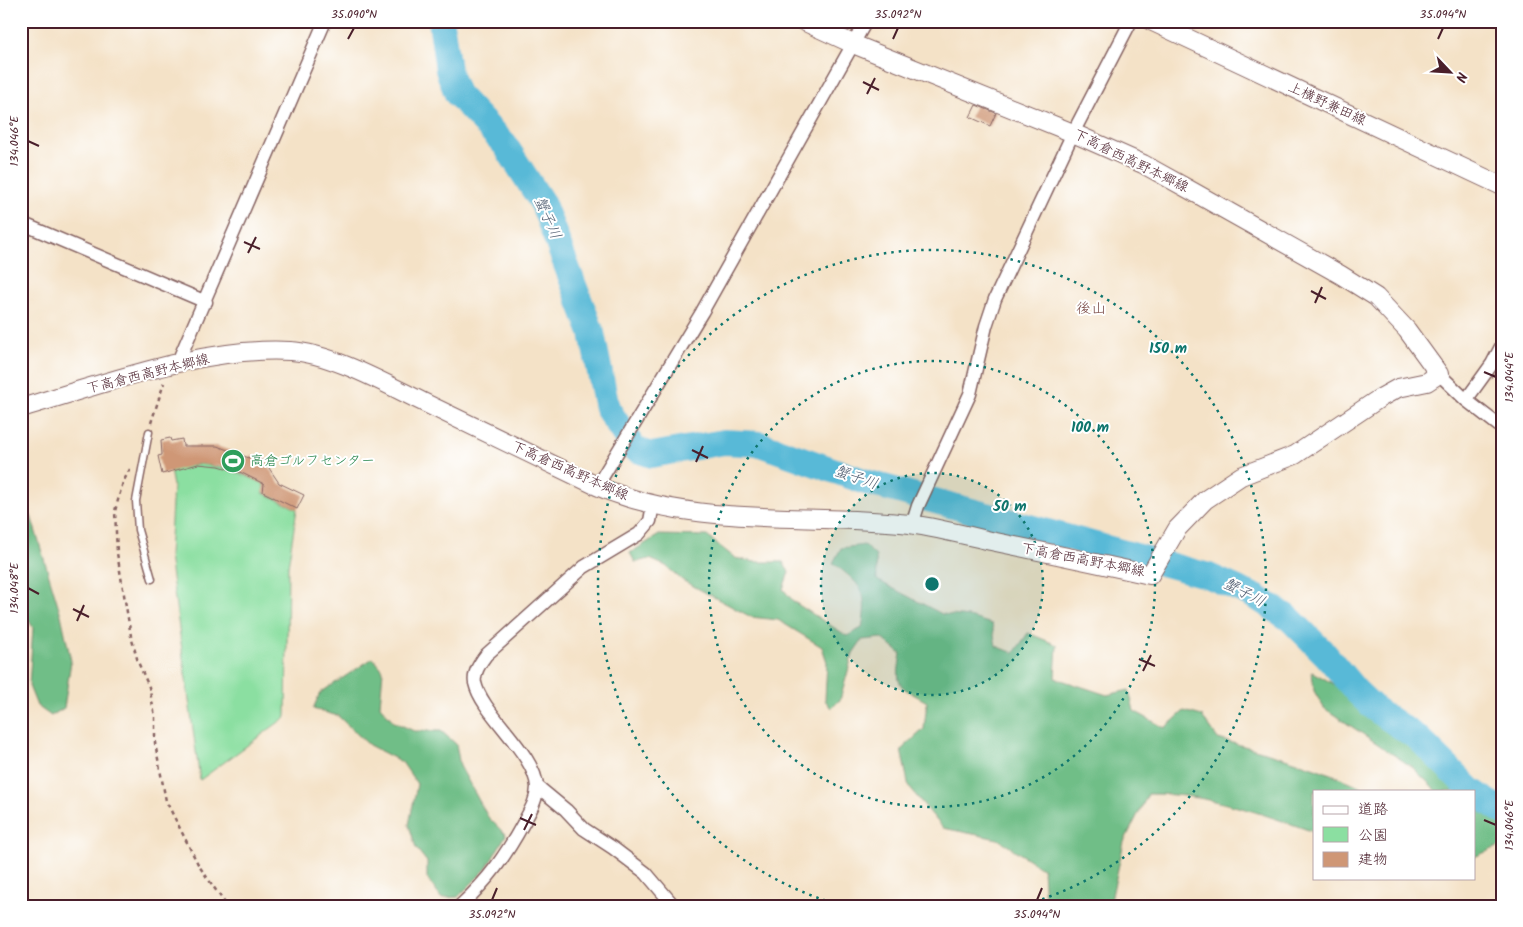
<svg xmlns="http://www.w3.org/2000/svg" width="1523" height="927" font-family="Kalam,'Klee One',sans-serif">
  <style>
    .green { fill: #8bdfa1; stroke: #6a7f66 }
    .forest { fill: #70be87; stroke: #5d6e59 }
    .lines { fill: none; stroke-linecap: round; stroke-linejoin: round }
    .river { stroke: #59b9d7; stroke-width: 26 }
    .building { fill: #cf9776 }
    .lane-casing { stroke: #866362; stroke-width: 9 }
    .street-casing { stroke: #866362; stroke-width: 15 }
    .secondary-casing { stroke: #866362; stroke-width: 20 }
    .path { stroke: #866362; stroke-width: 2.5; stroke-dasharray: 4 4; stroke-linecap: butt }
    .lane { stroke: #fff; stroke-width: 6 }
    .street { stroke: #fff; stroke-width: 12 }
    .secondary { stroke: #fff; stroke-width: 18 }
    .ticks { fill: none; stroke: #4a1f2b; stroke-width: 2 }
    .ring { fill: none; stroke: #0f766e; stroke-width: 2.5; stroke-dasharray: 2.5 5 }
    .labels { text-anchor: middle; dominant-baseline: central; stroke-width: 4; stroke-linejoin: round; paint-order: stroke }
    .street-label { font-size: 14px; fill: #4a1f2b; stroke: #fff }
    .leisure-label { font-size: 14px; fill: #27864d; stroke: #fff; text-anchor: start }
    .water-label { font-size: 15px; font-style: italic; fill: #505d70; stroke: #fff }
    .neighbourhood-label { font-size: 15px; fill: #794945; stroke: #fff }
    .centre { fill: #0f766e; stroke: #fff; stroke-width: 2.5 }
    .ring-label { font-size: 15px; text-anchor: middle; font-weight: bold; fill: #0f766e; stroke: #fff; stroke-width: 4; stroke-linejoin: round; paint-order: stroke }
    .neatline { fill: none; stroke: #4a1f2b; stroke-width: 2 }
    .ticks-label { font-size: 12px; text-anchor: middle; fill: #4a1f2b }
  </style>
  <rect width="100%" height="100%" fill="#fff"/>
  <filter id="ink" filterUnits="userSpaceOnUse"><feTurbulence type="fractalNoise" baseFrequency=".02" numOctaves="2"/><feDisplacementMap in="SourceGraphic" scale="10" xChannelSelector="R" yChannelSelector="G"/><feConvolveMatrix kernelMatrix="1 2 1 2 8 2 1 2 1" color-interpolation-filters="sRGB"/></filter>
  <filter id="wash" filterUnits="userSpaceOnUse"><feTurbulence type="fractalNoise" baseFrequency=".0096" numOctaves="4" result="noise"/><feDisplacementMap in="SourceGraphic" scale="20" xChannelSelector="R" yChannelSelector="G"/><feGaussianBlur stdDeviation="1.12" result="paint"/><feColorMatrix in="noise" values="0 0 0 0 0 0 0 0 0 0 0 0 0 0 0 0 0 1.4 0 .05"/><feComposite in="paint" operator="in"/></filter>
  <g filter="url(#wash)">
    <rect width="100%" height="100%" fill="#f4e2c7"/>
    <path class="green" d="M 199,464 C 223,467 242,473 264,484 L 263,493 L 297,509 L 288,566 L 286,717 L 200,780 L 169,556 L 173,486 L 170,470 Z"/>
    <path class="forest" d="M 21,502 L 31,516 L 61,615 L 71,661 L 64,708 L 51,716 L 37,706 L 29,686 L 33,628 L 21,605 Z
      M 659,535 L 707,536 L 735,558 L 755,562 L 783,562 L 789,572 L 783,589 L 794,602 L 847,636 L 862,628 C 869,590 861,585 833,563 L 841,548 L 864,545 L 876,556 L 877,580 L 942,614 L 969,617 L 992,624 L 996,646 L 1014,653 L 1028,633 L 1057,645 L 1055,678 L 1107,695 L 1129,690 L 1134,711 L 1165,728 L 1184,711 L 1202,716 L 1218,739 C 1270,753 1321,767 1370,791 L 1314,791 L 1314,832 C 1260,813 1206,793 1148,794 L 1124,842 L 1111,900 C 1090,908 1066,909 1045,902 L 1043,869 L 998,839 L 943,828 L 909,787 L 901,750 L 924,729 L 927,702 C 898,685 895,689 901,654 L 882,638 L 862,640 L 853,653 L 840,700 L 831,708 L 825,700 L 827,662 L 822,647 L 778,620 L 751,617 L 682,580 L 666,566 L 650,559 L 635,562 L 630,553 Z
      M 373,658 L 383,670 L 380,706 L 394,722 L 414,731 L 441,731 L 456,744 L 460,766 L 488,817 L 506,835 L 486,869 L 458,897 L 441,898 L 427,878 L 427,862 L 416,848 L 409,825 L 417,784 L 402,762 L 369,745 L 338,716 L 313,709 L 320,693 Z
      M 1312,672 C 1368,700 1412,748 1456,791 L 1437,791 L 1412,767 L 1324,708 L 1314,691 Z
      M 1474,808 L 1502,824 L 1502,845 L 1474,857 Z"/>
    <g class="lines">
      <path class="river" d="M 441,21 L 448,70 L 457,94 L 505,145 L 543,204 L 592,333 L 607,408 L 634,449 L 652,455 L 724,442 L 760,444 L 869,483 L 1209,576 L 1256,597 L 1290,619 L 1326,655 L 1356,691 L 1375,709 L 1419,739 L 1472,791
        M 1474,792 L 1502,811"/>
    </g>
    <g id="blocks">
      <path class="building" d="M 976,105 L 996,113 L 990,126 L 970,117 Z
        M 170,438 L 171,441 L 182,439 L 183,446 L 217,446 L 249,458 L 251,455 L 271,464 L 269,468 L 279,483 L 304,495 L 297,509 L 263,492 L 264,484 L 242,473 L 219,466 L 198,464 L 162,474 L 158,456 L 162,455 L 161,440 Z"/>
    </g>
  </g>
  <g filter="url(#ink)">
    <use href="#blocks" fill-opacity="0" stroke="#866362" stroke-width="1"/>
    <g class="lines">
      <g class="lane-casing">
        <path id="lane" d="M 149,432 L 136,501 L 138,530 L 152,579"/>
      </g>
      <g class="street-casing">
        <path id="street" d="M 21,223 L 206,302
          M 177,364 L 325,21
          M 1439,374 L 1466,400 L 1502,428
          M 1466,400 L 1492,364 L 1502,345
          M 597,486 L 702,312 L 866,21
          M 912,525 L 918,506 L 970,394 L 986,326 L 995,299 L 1073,133 L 1131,21
          M 537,786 L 566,810 L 584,829 L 613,848 L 646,873 L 674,906
          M 460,906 C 489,879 505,857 524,822 C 530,811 537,800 537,787 C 535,753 482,714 475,683 C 473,673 480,663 486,655 L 584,567 L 639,534 L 650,521 L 653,505"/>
      </g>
      <g class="secondary-casing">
        <path id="secondary" d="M 1151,21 L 1502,186
          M 21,408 C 104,384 204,346 290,351 C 331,353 386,384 423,402 C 481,430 539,458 597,486 C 695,529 806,512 910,524 C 937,528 965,535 991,541 C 1044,552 1097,563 1150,575 L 1177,529 L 1205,500 L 1241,476 L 1295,455 L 1380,398 L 1398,388 L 1427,382 L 1439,374 L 1407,330 L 1376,297 L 1341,275 L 1190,190 L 1143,164 L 1073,133 L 853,44 L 803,21"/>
      </g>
      <path class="path" d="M 151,423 L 164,383
        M 130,469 L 123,482 L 115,511 L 117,553 L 131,636 L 138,662 L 149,687 L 155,716 L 155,743 L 166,801 L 199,866 L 227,906
        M 21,826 L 23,827
        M 21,882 L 30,906"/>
      <use href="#lane" class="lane"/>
      <use href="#street" class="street"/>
      <use href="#secondary" class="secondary"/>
    </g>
  </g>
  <path class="ticks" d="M 348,39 L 354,28M 893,39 L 898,28M 1438,39 L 1443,28M 863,82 L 879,90M 867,94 L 875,78M 28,141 L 39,146M 244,242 L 260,249M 248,253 L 256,237M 1311,291 L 1326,299M 1315,303 L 1322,287M 1484,372 L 1496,377M 692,450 L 708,458M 696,462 L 703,446M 28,588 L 39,594M 73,609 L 89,617M 77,621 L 84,605M 1139,659 L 1155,666M 1143,671 L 1151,655M 520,818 L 536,825M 1484,820 L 1496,825M 524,830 L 532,814M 492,900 L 497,888M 1037,900 L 1042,888"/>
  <circle cx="932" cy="584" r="111" fill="#0f766e" fill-opacity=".12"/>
  <g class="ring">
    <circle cx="932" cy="584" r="111"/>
    <circle cx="932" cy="584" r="223"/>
    <path d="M840 905A334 334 0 1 1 1024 905"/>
  </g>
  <defs>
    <g id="stadium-disc" transform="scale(1.25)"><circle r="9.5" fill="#2e9e5b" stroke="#fff"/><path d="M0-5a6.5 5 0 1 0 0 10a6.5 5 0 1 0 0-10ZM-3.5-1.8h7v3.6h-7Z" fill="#fff"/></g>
  </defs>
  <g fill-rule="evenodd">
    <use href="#stadium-disc" x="233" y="461"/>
  </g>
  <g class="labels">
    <g class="street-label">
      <text transform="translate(1327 104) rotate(25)">上横野兼田線</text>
      <text transform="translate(1131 161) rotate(26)">下高倉西高野本郷線</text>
      <text transform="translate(148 374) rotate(-14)">下高倉西高野本郷線</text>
      <text transform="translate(570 471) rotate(24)">下高倉西高野本郷線</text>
      <text transform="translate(1083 560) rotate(11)">下高倉西高野本郷線</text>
    </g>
    <g class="leisure-label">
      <text x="250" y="461">高倉ゴルフセンター</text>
    </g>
    <g class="water-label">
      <text transform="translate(547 218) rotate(66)">蟹子川</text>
      <text transform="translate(856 478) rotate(19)">蟹子川</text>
      <text transform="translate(1244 593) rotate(27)">蟹子川</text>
    </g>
    <g class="neighbourhood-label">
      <text x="1091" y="309">後山</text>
    </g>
  </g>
  <circle cx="932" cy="584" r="8" class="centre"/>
  <g class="ring-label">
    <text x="1168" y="353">150 m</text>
    <text x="1090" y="432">100 m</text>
    <text x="1010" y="511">50 m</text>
  </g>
  <rect width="1523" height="927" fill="none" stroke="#fff" stroke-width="55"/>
  <rect x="1313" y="790" width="162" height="90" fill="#ffffff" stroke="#b7a5aa"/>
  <rect x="1323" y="806" width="25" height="8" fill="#ffffff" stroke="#b7a5aa"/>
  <text x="1358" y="814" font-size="15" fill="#4a1f2b">道路</text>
  <rect x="1323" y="827" width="25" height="15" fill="#8bdfa1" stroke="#b7a5aa"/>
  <text x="1358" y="840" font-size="15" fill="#4a1f2b">公園</text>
  <rect x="1323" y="852" width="25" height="15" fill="#cf9776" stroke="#b7a5aa"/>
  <text x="1358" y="864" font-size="15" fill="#4a1f2b">建物</text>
  <g transform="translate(1450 72) rotate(115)" stroke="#ffffff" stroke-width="4" paint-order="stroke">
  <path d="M0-4L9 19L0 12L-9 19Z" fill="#4a1f2b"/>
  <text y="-8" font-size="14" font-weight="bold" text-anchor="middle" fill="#4a1f2b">N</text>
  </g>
  <rect x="28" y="28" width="1468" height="872" class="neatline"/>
  <g class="ticks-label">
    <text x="354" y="18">35.090°N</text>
    <text x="898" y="18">35.092°N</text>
    <text x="1443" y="18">35.094°N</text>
    <text transform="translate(14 141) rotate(-90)" y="4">134.046°E</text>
    <text transform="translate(1509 377) rotate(-90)" y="4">134.044°E</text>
    <text transform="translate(14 588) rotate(-90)" y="4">134.048°E</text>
    <text transform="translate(1509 825) rotate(-90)" y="4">134.046°E</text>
    <text x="492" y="918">35.092°N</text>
    <text x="1037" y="918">35.094°N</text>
  </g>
</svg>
